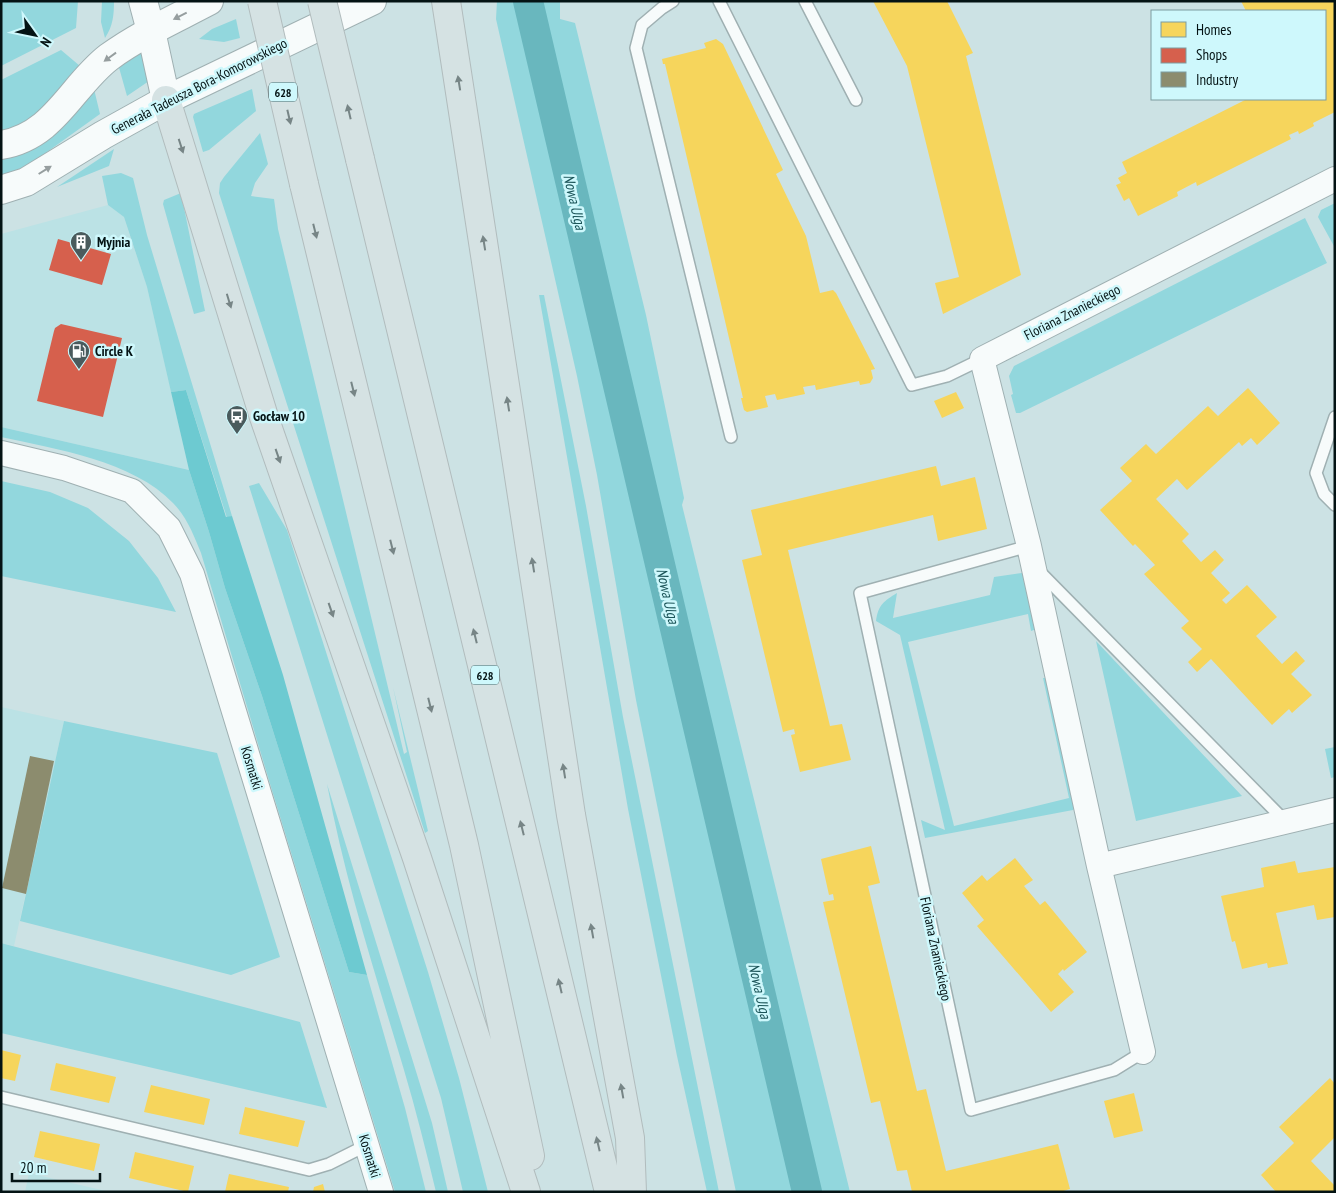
<svg xmlns="http://www.w3.org/2000/svg" width="1336" height="1193" font-family="'PT Sans Narrow',sans-serif">
  <style>
    .built { fill: #bbe2e5 }
    .green { fill: #92d7dd }
    .forest { fill: #6dcad1 }
    .homes { fill: #f6d55c }
    .shops { fill: #d6604d }
    .industry { fill: #8c8c6e }
    .lines { fill: none; stroke-linecap: round; stroke-linejoin: round }
    .canal { stroke: #69b7be; stroke-width: 30 }
    .service-casing { stroke: #9fb0b2; stroke-width: 14 }
    .minor-casing { stroke: #9fb0b2; stroke-width: 26 }
    .tertiary-casing { stroke: #9fb0b2; stroke-width: 30 }
    .secondary-casing { stroke: #9fb0b2; stroke-width: 30 }
    .primary-casing { stroke: #b1bcbd; stroke-width: 30 }
    .service { stroke: #f7fbfb; stroke-width: 11 }
    .minor { stroke: #f7fbfb; stroke-width: 24 }
    .tertiary { stroke: #f7fbfb; stroke-width: 28 }
    .secondary { stroke: #f7fbfb; stroke-width: 28 }
    .primary { stroke: #d5e2e3; stroke-width: 28 }
    .primary-bridge-casing { stroke: #b1bcbd; stroke-width: 30; stroke-linecap: butt }
    .primary-bridge { stroke: #d5e2e3; stroke-width: 28 }
    .oneway { fill: #969e9f }
    .oneway2 { fill: #778586 }
    .labels { text-anchor: middle; dominant-baseline: central; stroke-width: 5; stroke-linejoin: round; paint-order: stroke }
    .shield { fill: #cef8fc; stroke: #41585a; stroke-width: 1 }
    .shield-label { font-size: 12px; font-weight: bold; fill: #041314 }
    .street-label { font-size: 14px; fill: #041314; stroke: #cef8fc }
    .poi-label { font-size: 14px; font-weight: bold; fill: #041314; stroke: #cef8fc; text-anchor: start }
    .water-label { font-size: 15px; font-style: italic; fill: #1b5458; stroke: #cef8fc }
  </style>
  <rect width="100%" height="100%" fill="#cce2e4"/>
  <path class="built" d="M 108,205 L 124,217 L 147,287 L 189,470 L 1,427 L 1,234 Z
    M 1,707 L 64,721 L 14,946 L 1,943 Z
    M 29,1173 L 110,1192 L 25,1192 Z"/>
  <path class="green" d="M 1,1 L 78,1 L 76,28 L 1,66 Z
    M 102,1 L 114,1 C 114,15 113,26 105,38 L 101,22 Z
    M 497,1 L 520,1 L 531,42 L 607,380 L 776,1092 L 796,1192 L 736,1192 L 703,1035 L 636,700 L 597,475 L 577,376 L 496,19 Z
    M 538,1 L 560,1 L 560,19 L 575,23 L 646,315 L 684,498 L 682,505 L 850,1192 L 820,1192 L 791,1063 L 754,917 L 694,669 L 666,540 Z
    M 236,19 L 240,38 L 224,42 L 199,39 L 212,29 Z
    M 141,48 L 149,81 L 127,96 L 118,64 Z
    M 61,50 L 80,66 L 52,102 L 29,122 L 1,133 L 1,80 Z
    M 94,89 L 100,114 L 40,157 L 1,180 L 1,160 C 46,147 66,125 94,89 Z
    M 252,89 L 256,111 L 209,150 L 203,152 L 193,117 L 194,114 Z
    M 260,133 L 268,164 L 255,183 L 251,196 L 274,199 L 278,229 L 404,754 L 407,752 L 393,687 L 428,831 L 425,833 L 219,193 L 220,183 L 224,177 Z
    M 114,149 L 109,166 L 57,187 Z
    M 121,173 L 133,178 L 147,235 L 232,516 L 227,518 L 186,390 L 171,392 L 147,287 L 124,217 L 108,205 L 102,176 Z
    M 181,193 L 205,311 L 194,314 L 163,204 L 164,200 Z
    M 1335,203 L 1335,248 L 1318,217 L 1321,210 Z
    M 1305,218 L 1327,263 L 1020,413 L 1016,413 L 1011,395 L 1013,394 L 1009,376 L 1014,366 Z
    M 539,295 L 544,295 L 586,506 L 623,717 L 719,1192 L 707,1192 L 677,1056 L 628,809 Z
    M 1,427 L 189,470 L 209,532 L 225,588 L 262,696 L 349,972 L 367,975 L 405,1108 L 426,1192 L 395,1192 L 271,787 L 201,553 C 194,536 187,517 173,503 C 133,461 56,449 1,437 Z
    M 1,481 L 50,492 L 88,508 L 129,541 L 158,578 L 176,612 L 1,576 Z
    M 259,483 L 287,530 L 319,630 L 428,972 L 459,1078 L 488,1192 L 463,1192 L 441,1098 L 249,486 Z
    M 1022,573 L 1027,582 L 1037,629 L 1031,631 L 1028,614 L 908,642 L 954,826 L 1069,798 L 1043,678 L 1048,678 L 1077,805 L 1073,810 L 925,838 L 921,820 L 945,830 L 900,635 L 876,621 C 878,605 884,601 897,593 L 893,618 L 990,595 L 994,577 Z
    M 1096,641 L 1242,796 L 1136,821 Z
    M 64,721 L 217,753 L 280,957 L 231,975 L 20,921 Z
    M 1335,747 L 1335,777 L 1331,778 L 1325,749 Z
    M 327,784 L 432,1123 L 448,1192 L 436,1192 C 426,1151 416,1110 404,1070 C 376,976 345,881 327,784 Z
    M 1,943 L 300,1022 L 327,1108 L 1,1033 Z"/>
  <path class="forest" d="M 186,390 L 226,517 L 232,516 L 283,675 L 367,975 L 349,972 L 262,696 L 225,588 L 209,532 L 189,470 L 171,392 Z"/>
  <path class="homes" d="M 873,1 L 947,1 L 973,53 L 966,56 L 1021,275 L 943,314 L 935,283 L 959,277 L 907,66 Z
    M 1241,1 L 1335,1 L 1335,112 L 1313,123 L 1314,126 L 1299,134 L 1298,131 L 1289,135 L 1291,139 L 1197,186 L 1196,182 L 1177,192 L 1178,196 L 1138,216 L 1129,198 L 1124,201 L 1116,185 L 1121,183 L 1118,178 L 1127,173 L 1122,162 L 1247,99 L 1325,99 L 1325,11 L 1246,11 Z
    M 716,39 L 723,44 L 783,170 L 776,174 L 806,236 L 820,293 L 833,290 L 836,293 L 875,369 L 871,370 L 873,378 L 870,383 L 860,385 L 859,381 L 816,390 L 815,385 L 803,387 L 805,394 L 777,400 L 775,394 L 765,396 L 768,407 L 747,412 L 744,410 L 741,398 L 743,398 L 665,64 L 663,64 L 662,59 L 706,48 L 704,43 Z
    M 1248,388 L 1280,423 L 1257,445 L 1251,438 L 1242,446 L 1239,442 L 1187,490 L 1177,479 L 1156,499 L 1189,534 L 1182,541 L 1201,562 L 1215,550 L 1224,560 L 1211,573 L 1230,593 L 1222,600 L 1226,604 L 1247,585 L 1277,617 L 1256,636 L 1282,664 L 1296,651 L 1305,661 L 1291,674 L 1312,695 L 1292,713 L 1289,709 L 1272,725 L 1211,659 L 1197,672 L 1188,662 L 1202,649 L 1181,628 L 1189,621 L 1144,574 L 1155,565 L 1135,544 L 1133,546 L 1100,510 L 1132,481 L 1120,468 L 1146,444 L 1156,454 L 1208,406 L 1218,416 Z
    M 956,392 L 964,408 L 942,418 L 934,401 Z
    M 936,466 L 941,486 L 975,477 L 987,529 L 938,541 L 933,515 L 788,550 L 830,726 L 842,724 L 851,760 L 800,772 L 791,735 L 795,734 L 794,729 L 783,732 L 742,560 L 762,555 L 751,510 Z
    M 871,846 L 880,883 L 868,886 L 917,1091 L 926,1089 L 946,1171 L 1058,1144 L 1070,1189 L 1060,1192 L 912,1192 L 907,1170 L 897,1171 L 880,1101 L 871,1103 L 823,902 L 834,900 L 833,894 L 829,895 L 821,859 Z
    M 1015,858 L 1033,880 L 1024,886 L 1040,905 L 1045,901 L 1087,952 L 1064,971 L 1063,969 L 1058,974 L 1074,992 L 1051,1012 L 977,926 L 984,920 L 962,893 L 982,875 L 987,881 Z
    M 1295,861 L 1298,873 L 1335,867 L 1335,917 L 1317,920 L 1314,905 L 1276,913 L 1288,964 L 1268,968 L 1267,963 L 1242,969 L 1235,941 L 1232,942 L 1221,896 L 1264,887 L 1261,868 Z
    M 1,1050 L 21,1055 L 15,1081 L 1,1078 Z
    M 56,1063 L 116,1077 L 109,1103 L 50,1090 Z
    M 1330,1078 L 1335,1084 L 1335,1137 L 1311,1161 L 1335,1186 L 1335,1192 L 1276,1192 L 1261,1175 L 1294,1143 L 1279,1127 Z
    M 151,1085 L 210,1099 L 204,1125 L 144,1112 Z
    M 1134,1093 L 1143,1131 L 1114,1138 L 1104,1101 Z
    M 245,1107 L 305,1121 L 298,1147 L 239,1134 Z
    M 40,1131 L 100,1144 L 94,1171 L 34,1157 Z
    M 135,1152 L 194,1166 L 188,1192 L 129,1178 Z
    M 229,1174 L 289,1187 L 288,1192 L 225,1192 Z
    M 323,1184 L 325,1192 L 313,1192 L 314,1187 Z"/>
  <path class="shops" d="M 58,239 L 111,254 L 102,285 L 49,270 Z
    M 61,324 L 122,338 L 103,417 L 37,401 L 54,331 L 55,328 Z"/>
  <path class="industry" d="M 30,756 L 54,761 L 26,894 L 2,888 Z"/>
  <g class="lines">
    <path class="canal" d="M 528,1 L 807,1192"/>
    <g class="service-casing">
      <path id="service" d="M 673,1 L 662,8 L 642,25 L 636,48 L 731,437
        M 719,1 L 912,385 L 947,376 L 982,359
        M 805,1 L 856,100
        M 1335,417 L 1316,473 L 1324,494 L 1335,505
        M 1029,546 L 860,593 L 971,1110 L 1114,1070 L 1143,1052
        M 1038,570 L 1286,822
        M 1,1097 L 309,1170 L 329,1164 L 367,1145"/>
    </g>
    <g class="minor-casing">
      <path id="minor" d="M 1,453 L 64,468 L 132,491 L 169,528 L 192,574 L 381,1192
        M 1099,866 L 1335,810
        M 1143,1052 L 1099,866 L 1029,546 L 982,359 L 1335,179"/>
    </g>
    <g class="tertiary-casing">
      <path id="tertiary" d="M 151,31 L 166,100
        M 1,145 C 55,136 71,86 109,57 C 139,35 175,19 209,1
        M 1,190 L 26,182 L 103,135 L 166,100 L 372,1"/>
    </g>
    <g class="secondary-casing">
      <path id="secondary" d="M 143,1 L 151,31"/>
    </g>
    <g class="primary-casing">
      <path id="primary" d="M 446,1 L 571,815 L 630,1138 L 632,1192
        M 166,100 L 264,417 L 417,858 L 526,1192
        M 360,159 L 609,1192
        M 304,184 L 464,845 L 530,1156"/>
    </g>
    <use href="#service" class="service"/>
    <use href="#minor" class="minor"/>
    <use href="#tertiary" class="tertiary"/>
    <use href="#secondary" class="secondary"/>
    <use href="#primary" class="primary"/>
    <g class="primary-bridge-casing">
      <path id="primary-bridge" d="M 262,1 L 304,184
        M 322,1 L 360,159"/>
    </g>
    <use href="#primary-bridge" class="primary-bridge"/>
  </g>
  <defs><path id="oneway-solid" d="M-6-.8H1V-3.2L6.5 0L1 3.2V.8H-6Z" transform="scale(1.25)"/></defs>
  <g class="oneway">
    <use href="#oneway-solid" transform="translate(180 16) rotate(153)"/>
    <use href="#oneway-solid" transform="translate(110 57) rotate(144)"/>
    <use href="#oneway-solid" transform="translate(45 170) rotate(-32)"/>
  </g>
  <g class="oneway2">
    <use href="#oneway-solid" transform="translate(459 83) rotate(-99)"/>
    <use href="#oneway-solid" transform="translate(349 112) rotate(-103)"/>
    <use href="#oneway-solid" transform="translate(289 117) rotate(77)"/>
    <use href="#oneway-solid" transform="translate(181 146) rotate(72)"/>
    <use href="#oneway-solid" transform="translate(315 231) rotate(76)"/>
    <use href="#oneway-solid" transform="translate(484 243) rotate(-99)"/>
    <use href="#oneway-solid" transform="translate(229 301) rotate(73)"/>
    <use href="#oneway-solid" transform="translate(353 389) rotate(76)"/>
    <use href="#oneway-solid" transform="translate(508 404) rotate(-99)"/>
    <use href="#oneway-solid" transform="translate(278 456) rotate(71)"/>
    <use href="#oneway-solid" transform="translate(392 547) rotate(76)"/>
    <use href="#oneway-solid" transform="translate(533 565) rotate(-99)"/>
    <use href="#oneway-solid" transform="translate(331 610) rotate(71)"/>
    <use href="#oneway-solid" transform="translate(475 636) rotate(-104)"/>
    <use href="#oneway-solid" transform="translate(430 705) rotate(76)"/>
    <use href="#oneway-solid" transform="translate(564 771) rotate(-99)"/>
    <use href="#oneway-solid" transform="translate(522 828) rotate(-104)"/>
    <use href="#oneway-solid" transform="translate(592 931) rotate(-100)"/>
    <use href="#oneway-solid" transform="translate(560 986) rotate(-103)"/>
    <use href="#oneway-solid" transform="translate(622 1091) rotate(-100)"/>
    <use href="#oneway-solid" transform="translate(598 1144) rotate(-103)"/>
  </g>
  <defs>
    <g id="building-pin" transform="scale(1.125)"><path d="M0 17L-7.5 6A9.5 9.5 0 1 1 7.5 6Z" fill="#4a5b5d" stroke="#cef8fc"/><path d="M-4-6H4V6H1V3H-1V6H-4ZM-2.5-4.3h1.7v1.8h-1.7ZM.8-4.3h1.7v1.8H.8ZM-2.5-1h1.7V.8h-1.7ZM.8-1h1.7V.8H.8Z" fill="#fff"/></g>
    <g id="fuel-pin" transform="scale(1.125)"><path d="M0 17L-7.5 6A9.5 9.5 0 1 1 7.5 6Z" fill="#4a5b5d" stroke="#cef8fc"/><path d="M-5.5-6h7V0h2V4h1.3V-2.5L3-4.5l.8-.8L6-3V5H2.5V1h-1V6h-7ZM-4.2-4.7v3.2H.2V-4.7Z" fill="#fff"/></g>
    <g id="bus-pin" transform="scale(1.125)"><path d="M0 17L-7.5 6A9.5 9.5 0 1 1 7.5 6Z" fill="#4a5b5d" stroke="#cef8fc"/><path d="M-5-6H5V4H4V6H2V4H-2V6H-4V4H-5ZM-3.5-4V0h7V-4ZM-3.5 1.2v1.5H-2V1.2ZM2 1.2v1.5H3.5V1.2Z" fill="#fff"/></g>
  </defs>
  <g fill-rule="evenodd">
    <use href="#building-pin" x="81" y="242"/>
    <use href="#fuel-pin" x="79" y="351"/>
    <use href="#bus-pin" x="237" y="416"/>
  </g>
  <g class="labels">
    <g class="shield">
      <rect x="269" y="82.5" width="28" height="19" rx="4"/>
      <rect x="471" y="665.5" width="28" height="19" rx="4"/>
    </g>
    <g class="shield-label">
      <text x="283" y="92">628</text>
      <text x="485" y="675">628</text>
    </g>
    <g class="street-label">
      <text transform="translate(199 86) rotate(-27)">Generała Tadeusza Bora-Komorowskiego</text>
      <text transform="translate(1072 312) rotate(-27)">Floriana Znanieckiego</text>
      <text transform="translate(252 768) rotate(73)">Kosmatki</text>
      <text transform="translate(936 949) rotate(78)">Floriana Znanieckiego</text>
      <text transform="translate(370 1156) rotate(73)">Kosmatki</text>
    </g>
    <g class="poi-label">
      <text x="97" y="242">Myjnia</text>
      <text x="95" y="351">Circle K</text>
      <text x="253" y="416">Gocław 10</text>
    </g>
    <g class="water-label">
      <text transform="translate(575 202) rotate(77)">Nowa Ulga</text>
      <text transform="translate(668 596) rotate(77)">Nowa Ulga</text>
      <text transform="translate(760 991) rotate(77)">Nowa Ulga</text>
    </g>
  </g>
  <rect width="1336" height="1193" fill="none" stroke="#041314" stroke-width="5"/>
  <rect x="1151" y="10" width="175" height="90" fill="#cef8fc" stroke="#7d9c9f"/>
  <rect x="1161" y="22" width="25" height="15" fill="#f6d55c" stroke="#7d9c9f"/>
  <text x="1196" y="35" font-size="15" fill="#041314">Homes</text>
  <rect x="1161" y="48" width="25" height="15" fill="#d6604d" stroke="#7d9c9f"/>
  <text x="1196" y="60" font-size="15" fill="#041314">Shops</text>
  <rect x="1161" y="72" width="25" height="15" fill="#8c8c6e" stroke="#7d9c9f"/>
  <text x="1196" y="85" font-size="15" fill="#041314">Industry</text>
  <g transform="translate(35 35) rotate(123)" stroke="#cef8fc" stroke-width="4" paint-order="stroke">
  <path d="M0-4L9 19L0 12L-9 19Z" fill="#041314"/>
  <text y="-8" font-size="14" font-weight="bold" text-anchor="middle" fill="#041314">N</text>
  </g>
  <path d="M12 1173v8h88v-8" fill="none" stroke="#041314" stroke-width="2.5"/>
  <text x="20" y="1173" font-size="15" fill="#041314" stroke="#cef8fc" stroke-width="4" paint-order="stroke">20 m</text>
</svg>
